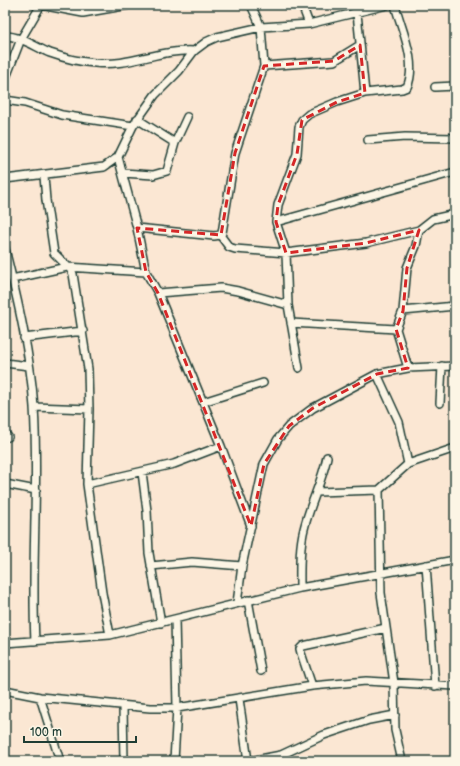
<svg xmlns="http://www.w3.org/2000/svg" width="460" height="766" font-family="'Balsamiq Sans',sans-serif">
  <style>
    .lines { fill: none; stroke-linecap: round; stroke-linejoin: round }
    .street-casing { stroke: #1f3d34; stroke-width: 10 }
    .street { stroke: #fcf5e5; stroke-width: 7 }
    .marked { fill: none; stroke: #d62828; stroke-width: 3; stroke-dasharray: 8 5; stroke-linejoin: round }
  </style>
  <rect width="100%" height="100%" fill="#fbe7d3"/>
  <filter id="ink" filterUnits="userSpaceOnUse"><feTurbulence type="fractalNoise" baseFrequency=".025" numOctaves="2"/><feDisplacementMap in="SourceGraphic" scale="8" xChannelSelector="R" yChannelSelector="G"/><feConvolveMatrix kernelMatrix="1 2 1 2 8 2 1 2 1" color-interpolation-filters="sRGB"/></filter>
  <g filter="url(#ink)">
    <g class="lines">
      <g class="street-casing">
        <path id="street" d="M 41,5 L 83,13 L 129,5
          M 302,5 L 309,24
          M 354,5 L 357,13 L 365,93
          M 5,36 C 21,36 35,47 50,53 C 64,58 80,62 95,63 C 129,67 160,49 194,51
          M 264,66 L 334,61 L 360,45
          M 5,80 L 21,39 L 41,5
          M 435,87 L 455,86
          M 5,100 L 25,103 L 62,115 L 133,126
          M 137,119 L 175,143
          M 368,140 L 405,137 L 455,138
          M 118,157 L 137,228 L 146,272 L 158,293 L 221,446 L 251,526
          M 123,173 L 153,175 L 167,171 L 175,143 L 187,117
          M 44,176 L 46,200 L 54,253 L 71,270 L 73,274 L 88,369 L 89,409 L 87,484 L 102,593 L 110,635
          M 5,179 L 104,167 L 118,157 L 133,126 L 155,95 L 179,71 L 194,51 L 206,42 L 217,37 L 261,27 L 309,24 L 387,5
          M 276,222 L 455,172
          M 137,228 L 214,236 L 220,235 L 222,233 L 235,153 L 264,66 L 261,27 L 251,5
          M 220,235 L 229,247 L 235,249 L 286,253 L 366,243 L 419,230 L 433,219 L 455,214
          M 5,249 C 18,301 30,353 34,407 C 39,485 31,563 35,641
          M 12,279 L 67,267 L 146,272
          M 158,293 L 221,288 L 238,291 L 288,305
          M 403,311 L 407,268 L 416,246 L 419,230
          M 291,323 L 396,329 L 403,311 L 455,306
          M 396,329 L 408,368
          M 24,338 L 83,331
          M 5,363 L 29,366
          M 299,368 L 288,305 L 286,253 L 276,222 L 278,205 L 297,154 L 299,127 L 302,120 L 309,114 L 337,102 L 365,93 L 402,89 L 407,87 C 418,63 401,28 395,5
          M 377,374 L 399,422 L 408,464
          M 203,402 L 263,383
          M 440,403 L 442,366
          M 34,407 L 89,409
          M 5,434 L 8,437
          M 142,472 L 147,511 L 149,553 L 161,623
          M 5,484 L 36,490
          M 87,484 L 174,464 L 221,446
          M 317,492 L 379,490
          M 426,565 L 435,686
          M 151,566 L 192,562 L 242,566
          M 300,588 C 300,569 299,548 304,529 C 310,504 322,482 327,457
          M 248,600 L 261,671
          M 237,603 L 242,566 L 264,464 L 278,439 L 289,426 L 313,408 L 377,374 L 408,368 L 455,366
          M 5,643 L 110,635 L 300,588 L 455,560
          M 312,686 L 301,653 L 300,649 L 303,646 L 386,628
          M 5,690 L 40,697 L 150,708 L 177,708 L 312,686 L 366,681 L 455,686
          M 40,697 L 60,761
          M 239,699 L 248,761
          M 123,707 L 124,761
          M 174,761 L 177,708 L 175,619
          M 249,761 L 281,755 L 324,735 L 369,720 L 395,715
          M 402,761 L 395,730 L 394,683 L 381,593 L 379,490 L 408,464 L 455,448"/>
      </g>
      <use href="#street" class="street"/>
    </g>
  </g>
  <path class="marked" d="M 360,45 L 365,93 L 337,102 L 302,120 L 297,154 L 278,205 L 276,222 L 286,253 L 366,243 L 419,230 L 407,268 L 403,311 L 396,329 L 408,368 L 377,374 L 313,408 L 289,426 L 264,464 L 251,526 L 158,293 L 146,272 L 137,228 L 221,235 L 235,153 L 264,66 L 334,61 Z"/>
  <rect width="460" height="766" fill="none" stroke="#fcf5e5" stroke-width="20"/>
  <rect x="10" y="10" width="440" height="746" fill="none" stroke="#1f3d34" stroke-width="1.5" filter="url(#ink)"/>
  <path d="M24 736v6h112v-6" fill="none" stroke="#1f3d34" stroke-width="2"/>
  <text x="30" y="736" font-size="12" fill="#1f3d34" stroke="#fcf5e5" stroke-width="3" paint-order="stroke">100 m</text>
</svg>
